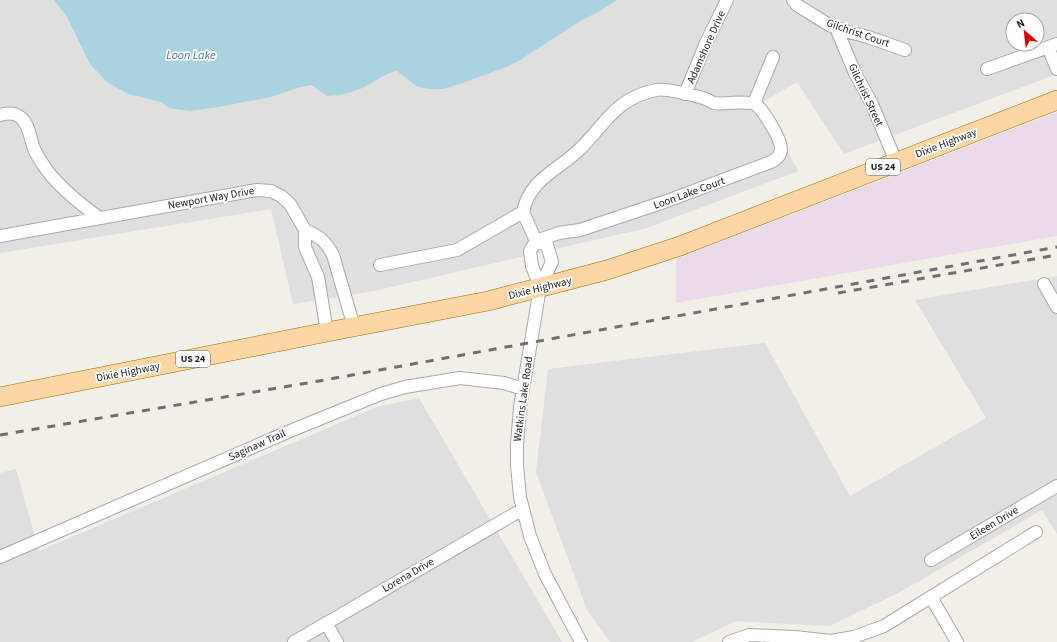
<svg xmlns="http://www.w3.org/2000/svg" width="1057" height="642" font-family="'Source Sans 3',sans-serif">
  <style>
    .residential { fill: #e0dfdf; fill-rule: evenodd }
    .industrial { fill: #ebdbe8 }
    .water { fill: #aad3df }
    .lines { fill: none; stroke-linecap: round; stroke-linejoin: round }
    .street-casing { stroke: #a9a9a9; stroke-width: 14 }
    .primary-casing { stroke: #a06b00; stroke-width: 20 }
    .street { stroke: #fff; stroke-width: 12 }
    .primary { stroke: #fcd6a4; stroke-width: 19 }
    .rail { stroke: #707070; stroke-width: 3; stroke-dasharray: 8 8; stroke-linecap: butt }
    .labels { text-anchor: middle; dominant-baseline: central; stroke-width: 3.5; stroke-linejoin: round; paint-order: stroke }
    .shield { fill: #fff; stroke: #646464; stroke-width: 1 }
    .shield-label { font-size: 10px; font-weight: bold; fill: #222 }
    .street-label { font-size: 11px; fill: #222; stroke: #fff }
    .water-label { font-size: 12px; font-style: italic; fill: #4a7aab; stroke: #fff }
  </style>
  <rect width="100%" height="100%" fill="#f2efe9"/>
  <path class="residential" d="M 0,0 L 1057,0 L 1057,74 L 844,154 L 797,82 L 763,102 L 798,171 L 647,228 L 374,291 L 293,304 L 271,209 L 0,253 ZM 1013,20 L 1037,20 L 1037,44 L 1013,44 Z
    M 1057,276 L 1057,534 L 1042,510 L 902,591 L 830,626 L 736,621 L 692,642 L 610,642 L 587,610 L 536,472 L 548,369 L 765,343 L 850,496 L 986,418 L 915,300 Z
    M 419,398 L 562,642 L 0,642 L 0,473 L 16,469 L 39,551 L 377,407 Z"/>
  <path class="industrial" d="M 1057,112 L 1057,236 L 676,303 L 676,259 Z"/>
  <path class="water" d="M 54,0 L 617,0 L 600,11 L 580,21 L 520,60 L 509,66 L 460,84 L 443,89 L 428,89 L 416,86 L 397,71 C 386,73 376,81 366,86 C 355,92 339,96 327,96 L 311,85 L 297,88 L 271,97 L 218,107 L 190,111 L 169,108 L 161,102 L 128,94 L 107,82 L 90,64 L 67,17 Z"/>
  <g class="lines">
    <g class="street-casing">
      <path id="street" d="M 793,0 L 797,5 L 829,25 L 849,32 L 868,37 L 905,50
        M 836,28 L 855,73 L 872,104 L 896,162
        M 1048,47 L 1057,69
        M 987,69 L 1057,44
        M 685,94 L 706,43 L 727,0
        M 754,103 L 773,57
        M 0,115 C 7,113 14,112 20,117 C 30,124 30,141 35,151 C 38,157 42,163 46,169 C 60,188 79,203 98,217
        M 523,212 L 536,241 L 559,233 L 580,230 L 664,202 L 771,162 C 776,159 780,157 781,150 C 782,140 763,109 754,103
        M 523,212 C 530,178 559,170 581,148 C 606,123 616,98 656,90 C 666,88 692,95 703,98 C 707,99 711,102 714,103 C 719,104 725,103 730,103 C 738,102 746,103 754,103
        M 305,230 C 320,237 325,240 333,255 L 354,327
        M 0,236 L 257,190 L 271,191 L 281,196 L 290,204 L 305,230 L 305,247 L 318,277 L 327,332
        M 380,265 L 457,250 L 523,212
        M 1044,284 L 1057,307
        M 540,287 L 532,266 L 530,251 L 536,241 L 547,245 L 552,262 L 540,287 L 534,324 L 520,407 L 517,444 L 517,465 L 520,497 L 530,536 L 545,574 L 581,642
        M 0,557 L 290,431 L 381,394 L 405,387 L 460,378 L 504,383 L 523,389
        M 931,560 L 1057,486
        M 931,597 L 957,642
        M 326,623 L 337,642
        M 294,642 L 523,509
        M 729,642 L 749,635 L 795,637 L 831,641 L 854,637 L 884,626 L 1036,532"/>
    </g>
    <g class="primary-casing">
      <path id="primary" d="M 0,397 L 327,332 L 488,301 L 607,270 L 680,246 L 1057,100"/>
    </g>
    <use href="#street" class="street"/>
    <use href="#primary" class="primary"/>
    <path class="rail" d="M 838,293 L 1057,255
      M 0,435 L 319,381 L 1057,247"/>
  </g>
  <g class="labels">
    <g class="shield">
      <rect x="866" y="159" width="34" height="16" rx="3"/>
      <rect x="176" y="351" width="34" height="16" rx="3"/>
    </g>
    <g class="shield-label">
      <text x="883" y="167">US 24</text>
      <text x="193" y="359">US 24</text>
    </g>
    <g class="street-label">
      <text transform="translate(858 33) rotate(19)">Gilchrist Court</text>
      <text transform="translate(706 47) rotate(-66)">Adamshore Drive</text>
      <text transform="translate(866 95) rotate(65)">Gilchrist Street</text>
      <text transform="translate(946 143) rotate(-21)">Dixie Highway</text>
      <text transform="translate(689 193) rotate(-20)">Loon Lake Court</text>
      <text transform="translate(211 198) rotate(-10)">Newport Way Drive</text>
      <text transform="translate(540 288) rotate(-14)">Dixie Highway</text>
      <text transform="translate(128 372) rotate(-11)">Dixie Highway</text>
      <text transform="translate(523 399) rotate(-82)">Watkins Lake Road</text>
      <text transform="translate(257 445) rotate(-24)">Saginaw Trail</text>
      <text transform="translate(994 523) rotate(-31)">Eileen Drive</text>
      <text transform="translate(408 575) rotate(-30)">Lorena Drive</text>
    </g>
    <g class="water-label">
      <text x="191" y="55">Loon Lake</text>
    </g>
  </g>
  <g transform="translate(1025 32) rotate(332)"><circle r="19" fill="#ffffff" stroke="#a7a7a7"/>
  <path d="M0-3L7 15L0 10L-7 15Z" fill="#d40000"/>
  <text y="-6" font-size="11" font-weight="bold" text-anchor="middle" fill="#222222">N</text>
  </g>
</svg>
